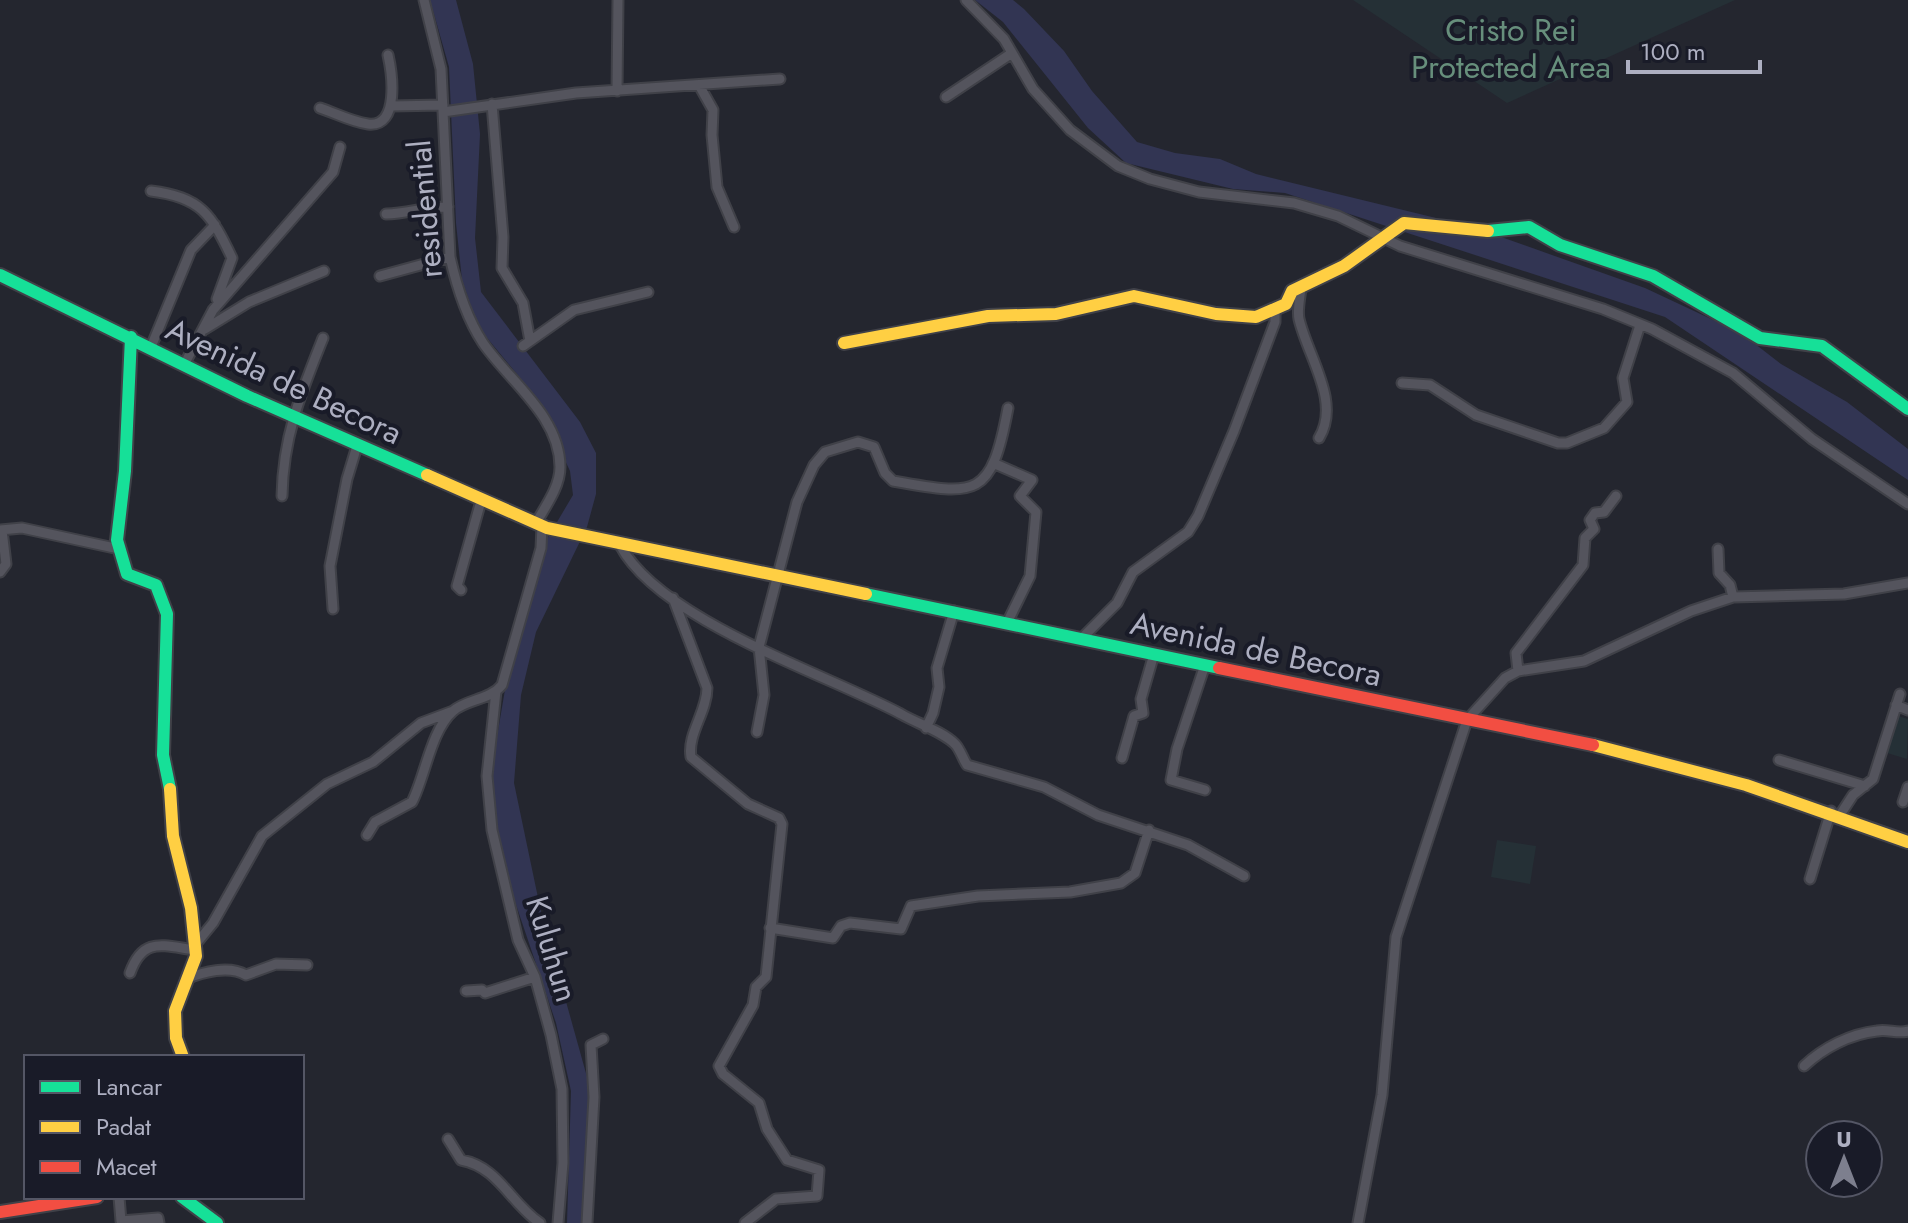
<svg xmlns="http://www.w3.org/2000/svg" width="1908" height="1223" font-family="Jost,sans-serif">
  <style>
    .green { fill: #253036 }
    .water { fill: #323553 }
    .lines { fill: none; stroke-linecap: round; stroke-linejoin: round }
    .street-casing { stroke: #404148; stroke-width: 13 }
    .fast-casing { stroke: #404148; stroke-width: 16 }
    .slow-casing { stroke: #404148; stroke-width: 16 }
    .jam-casing { stroke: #404148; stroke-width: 16 }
    .street { stroke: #54545d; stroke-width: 9 }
    .fast { stroke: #16e098; stroke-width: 12 }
    .slow { stroke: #ffcf43; stroke-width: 12 }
    .jam { stroke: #f24e42; stroke-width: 12 }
    .labels { text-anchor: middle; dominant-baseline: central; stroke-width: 8; stroke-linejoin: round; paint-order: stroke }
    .park-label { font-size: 32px; fill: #678f7c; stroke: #191b28 }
    .street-label { font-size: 32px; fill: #adafc1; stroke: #191b28 }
  </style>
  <rect width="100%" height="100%" fill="#24262f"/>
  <path class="green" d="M 1353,0 L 1735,0 L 1507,103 Z
    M 1898,716 L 1908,719 L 1907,759 L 1887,753 Z
    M 1497,840 L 1536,846 L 1530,884 L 1491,877 Z"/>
  <path class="water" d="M 430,0 L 456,0 L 473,64 L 480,134 L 475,238 L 481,292 L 580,422 L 596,453 L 596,494 L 587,527 L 536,632 L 521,695 L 514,783 L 541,912 L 589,1084 L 584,1223 L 567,1223 L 571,1091 L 556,1023 L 509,884 L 497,833 L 491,772 L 507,678 L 547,539 L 573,495 L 570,471 L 535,396 L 478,327 L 462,280 L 456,223 L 449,67 Z
    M 975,0 L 1013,0 L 1024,9 L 1064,51 L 1092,91 L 1137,142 L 1175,153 L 1220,159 L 1256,174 L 1473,227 L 1645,288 L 1741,333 L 1781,364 L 1847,402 L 1908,449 L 1908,480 L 1665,317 L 1285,193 L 1233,189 L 1126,163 L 1088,128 L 1003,22 Z"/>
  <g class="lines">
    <g class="street-casing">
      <path id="street" d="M 424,0 L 441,69 L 450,257 C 457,288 466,317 483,343 C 509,381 560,416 560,467 C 560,487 545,507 536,523
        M 966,0 L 1004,39 L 1033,89 L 1070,130 L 1118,166 L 1150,179 L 1199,192 L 1294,203 L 1338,216 L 1400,246 L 1603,309 L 1652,329 L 1733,373 L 1812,439 L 1908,504
        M 699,85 L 713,110 L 712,135 L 717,187 L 734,227
        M 617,91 L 618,0
        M 946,97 L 1012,53
        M 492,104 L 503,237 L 502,268 L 523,303 L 530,341
        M 391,106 L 443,105
        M 320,108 C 335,113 352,122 368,124 C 400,128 392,73 388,55
        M 443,112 L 576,93 L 780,79
        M 151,191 C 201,197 211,214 232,258 L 217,299
        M 386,214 C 408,214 426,206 448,207
        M 380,276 L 450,257
        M 1301,288 C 1300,298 1297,310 1299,319 C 1308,357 1341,402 1319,438
        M 205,329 L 249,302 L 324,271
        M 523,346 L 574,310 L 648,292
        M 151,347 L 191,250 L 215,225
        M 185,363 L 213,310 L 333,172 L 340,147
        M 1402,383 L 1430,385 L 1476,415 L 1558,443 L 1567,443 L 1604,428 L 1627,402 L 1623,378 L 1640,325
        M 993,463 L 1032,480 L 1020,496 L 1036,512 L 1030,576 L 1007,623
        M 282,496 C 283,436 301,393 323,338
        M 0,530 L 22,528 L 119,549
        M 620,545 C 659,620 826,674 901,714 C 916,723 942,731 955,744 C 960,749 963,759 967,765 L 1044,787 L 1098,815 L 1188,845 L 1244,876
        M 1718,549 L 1719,573 L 1730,585 L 1733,597
        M 0,572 L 6,564 L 2,530
        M 461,590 L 457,586 L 481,501
        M 673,598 L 707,688 C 707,712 687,734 691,757 L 748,804 L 779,818 L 782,824 L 766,977 L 756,987 L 753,1005 L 719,1066 L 723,1074 L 759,1103 L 767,1129 L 787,1160 L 819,1170 L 817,1196 L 776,1199 L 745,1223
        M 333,609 L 330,566 L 347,479 L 357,446
        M 1081,639 L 1117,603 L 1133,572 L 1188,532 L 1198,516 L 1234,431 L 1275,322 L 1275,309
        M 1518,671 L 1516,653 L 1583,565 L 1585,538 L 1594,529 L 1590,520 L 1595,513 L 1604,512 L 1616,496
        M 496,691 L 487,776 L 492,830 L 518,940 L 535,977 L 551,1035 L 562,1089 L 563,1163 L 558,1223
        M 1896,705 L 1908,710
        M 926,728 L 933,713 L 939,687 L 937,668 L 954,611
        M 757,732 L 764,695 L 759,647 L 797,502 L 814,465 L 825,452 L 858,442 L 874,447 L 885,473 L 893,481 C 977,496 991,499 1008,408
        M 1122,758 L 1134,716 L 1143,713 L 1141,699 L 1154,654
        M 1779,760 L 1865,786
        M 1205,790 L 1171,780 L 1177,749 L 1205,665
        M 1903,802 L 1908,787
        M 1840,815 L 1853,795 L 1873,779 L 1900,694
        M 367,835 L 375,822 L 412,802 C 425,777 431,730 453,711 C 467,699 490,700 502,685 L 541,548 L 542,526
        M 1810,879 L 1831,811
        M 770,928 L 833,938 L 841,926 L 850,923 L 901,929 L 911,906 L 978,896 L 1070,892 L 1121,883 L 1135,873 L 1149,830
        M 195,945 L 213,923 L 262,836 L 327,784 L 373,762 L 421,723 L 453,711
        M 130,973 C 143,936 163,946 196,950
        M 186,979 C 203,972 229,965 246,975 L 276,964 L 307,965
        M 466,991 L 482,990 L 485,993 L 535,977
        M 1804,1066 C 1823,1048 1850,1034 1877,1031 C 1888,1029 1898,1034 1908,1031
        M 448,1139 L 461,1160 C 499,1167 510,1203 540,1223
        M 119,1197 L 121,1221 L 158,1218 L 159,1223
        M 587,1223 L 594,1097 L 591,1045 L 603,1039
        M 1358,1223 L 1382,1095 L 1396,937 L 1467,720 L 1505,678 L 1518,671 L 1584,661 L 1691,611 L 1733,597 L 1844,594 L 1908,583"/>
    </g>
    <g class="fast-casing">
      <path id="fast" d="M 1488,231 L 1529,227 L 1560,245 L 1653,276 L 1760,338 L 1822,346 L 1908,409
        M 0,275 L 247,396 L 427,475
        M 131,337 L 125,471 L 117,540 L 127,574 L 156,585 L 167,614 L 163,755 L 170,789
        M 866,594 L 1219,668
        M 182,1197 L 217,1223"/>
    </g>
    <g class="slow-casing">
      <path id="slow" d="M 844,343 L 988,316 L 1056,314 L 1134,296 L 1216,314 L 1256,317 L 1286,304 L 1292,291 L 1344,266 L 1404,223 L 1488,231
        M 427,475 L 547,528 L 866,594
        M 1593,745 L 1746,785 L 1908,842
        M 170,789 L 173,836 L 191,908 L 196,956 L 175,1011 L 176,1038 L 183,1057"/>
    </g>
    <g class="jam-casing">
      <path id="jam" d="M 1219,668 L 1593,745
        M 0,1212 L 97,1197"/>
    </g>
    <use href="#street" class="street"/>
    <use href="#fast" class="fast"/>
    <use href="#slow" class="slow"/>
    <use href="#jam" class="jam"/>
  </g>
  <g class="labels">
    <g class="park-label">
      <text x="1511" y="30">Cristo Rei<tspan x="1511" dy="37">Protected Area</tspan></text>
    </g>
    <g class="street-label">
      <text transform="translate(425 209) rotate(-95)">residential</text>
      <text transform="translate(284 381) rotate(25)">Avenida de Becora</text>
      <text transform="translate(1256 649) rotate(12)">Avenida de Becora</text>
      <text transform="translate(552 949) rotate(73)">Kuluhun</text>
    </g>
  </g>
  <rect x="24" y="1055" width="280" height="144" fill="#191b28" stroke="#545665" stroke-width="2"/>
  <rect x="40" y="1081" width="40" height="12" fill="#16e098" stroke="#545665" stroke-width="2"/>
  <text x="96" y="1095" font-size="24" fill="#adafc1">Lancar</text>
  <rect x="40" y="1121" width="40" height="12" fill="#ffcf43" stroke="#545665" stroke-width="2"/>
  <text x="96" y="1135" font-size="24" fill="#adafc1">Padat</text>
  <rect x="40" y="1161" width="40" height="12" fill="#f24e42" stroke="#545665" stroke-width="2"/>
  <text x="96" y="1175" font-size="24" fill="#adafc1">Macet</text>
  <g transform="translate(1844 1159)"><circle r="38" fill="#191b28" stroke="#545665" stroke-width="2"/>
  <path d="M0-6L14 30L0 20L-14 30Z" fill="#7d7f8e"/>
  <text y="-12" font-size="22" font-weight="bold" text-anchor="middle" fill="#adafc1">U</text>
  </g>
  <path d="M1628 60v12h132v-12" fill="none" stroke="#adafc1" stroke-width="4"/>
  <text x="1640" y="60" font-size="24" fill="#adafc1" stroke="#191b28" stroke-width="6" paint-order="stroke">100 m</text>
</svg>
